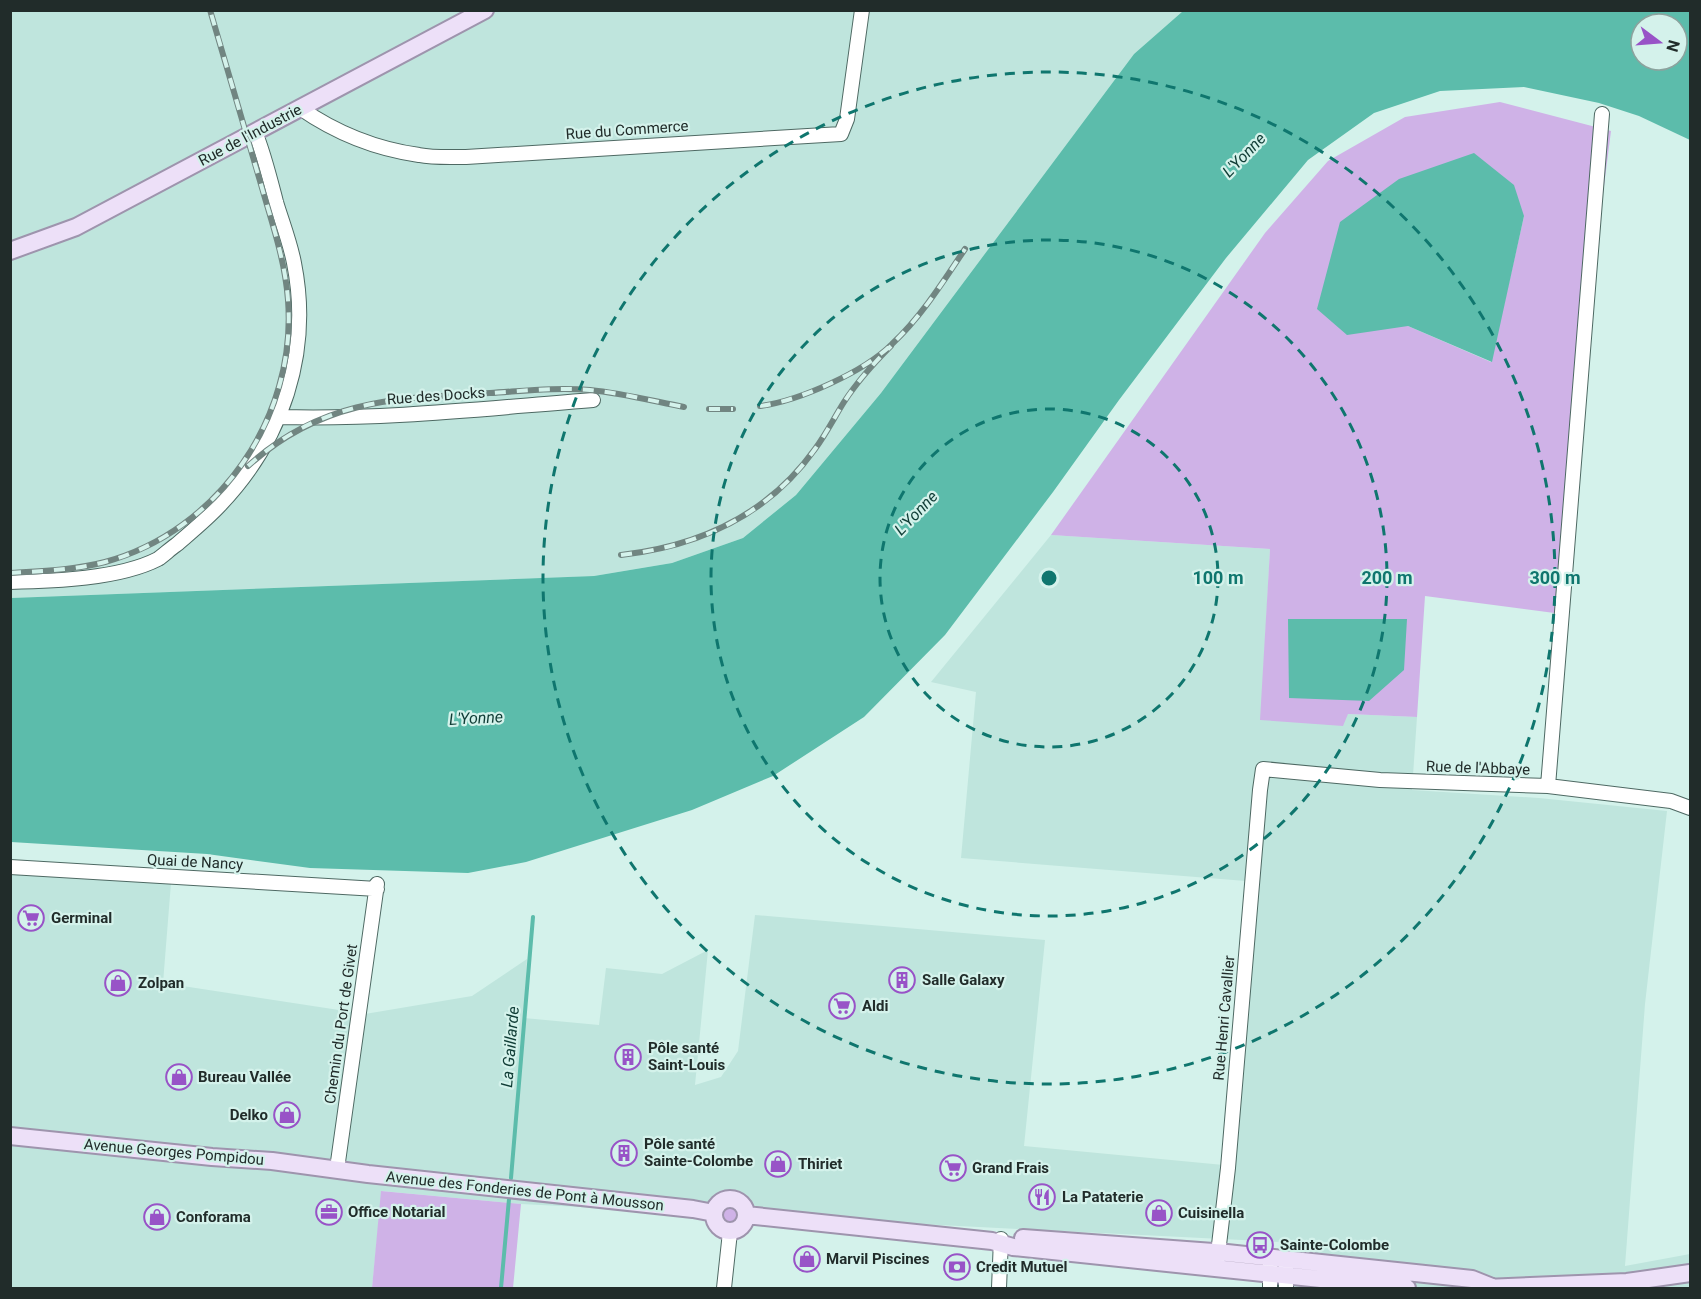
<svg xmlns="http://www.w3.org/2000/svg" width="1701" height="1299" font-family="Roboto,sans-serif">
  <style>
    .built { fill: #bfe5dd }
    .green { fill: #cfb2e7; fill-rule: evenodd }
    .water { fill: #5cbcab; fill-rule: evenodd }
    .lines { fill: none; stroke-linecap: round; stroke-linejoin: round }
    .stream { stroke: #5cbcab; stroke-width: 4 }
    .minor-casing { stroke: #4e6963; stroke-width: 16 }
    .major-casing { stroke: #9e94ad; stroke-width: 20 }
    .minor { stroke: #fff; stroke-width: 14 }
    .major { stroke: #ede0f8; stroke-width: 16 }
    .rail-casing { stroke: #718581; stroke-width: 6 }
    .rail { stroke: #d4f2eb; stroke-width: 4; stroke-dasharray: 11; stroke-linecap: butt }
    .ring { fill: none; stroke: #0f766e; stroke-width: 3; stroke-dasharray: 10 8 }
    .labels { text-anchor: middle; dominant-baseline: central; stroke-width: 4.5; stroke-linejoin: round; paint-order: stroke }
    .street-label { font-size: 15px; fill: #212c2a; stroke: #d4f2eb }
    .poi-label { font-size: 15px; font-weight: bold; fill: #212c2a; stroke: #d4f2eb; text-anchor: start }
    .water-label { font-size: 16px; font-style: italic; fill: #0f3c35; stroke: #d4f2eb }
    .centre { fill: #0f766e; stroke: #d4f2eb; stroke-width: 3 }
    .ring-label { font-size: 18px; text-anchor: middle; font-weight: bold; fill: #0f766e; stroke: #d4f2eb; stroke-width: 4.5; stroke-linejoin: round; paint-order: stroke }
  </style>
  <rect width="100%" height="100%" fill="#d4f2eb"/>
  <path class="built" d="M 10,11 L 1183,11 L 1134,54 L 881,393 L 796,495 L 743,538 L 672,563 L 594,576 L 11,598 Z
    M 1051,535 L 1270,549 L 1261,720 L 1348,714 L 1417,717 L 1412,790 L 1539,798 L 1667,811 L 1645,1004 L 1625,1266 L 1690,1254 L 1690,1288 L 1283,1288 L 1280,1242 L 521,1204 L 382,1191 L 372,1288 L 11,1288 L 10,869 L 171,883 L 163,983 L 365,1014 L 472,996 L 527,959 L 524,1018 L 599,1025 L 606,968 L 662,974 L 708,950 L 695,1085 L 721,1077 L 738,1051 L 755,915 L 1045,940 L 1024,1146 L 1234,1166 L 1258,882 L 961,858 L 976,692 L 931,682 Z"/>
  <path class="green" d="M 1500,102 L 1611,131 L 1597,241 L 1562,614 L 1425,596 L 1417,717 L 1348,714 L 1343,726 L 1260,720 L 1270,549 L 1051,535 L 1265,233 L 1328,161 L 1405,117 ZM 1524,216 L 1491,362 L 1408,326 Z
    M 381,1191 L 521,1204 L 513,1288 L 372,1288 Z
    M719 1216a11 11 0 1 1 22 0a11 11 0 1 1-22 0Z"/>
  <path class="water" d="M 1183,11 L 1690,11 L 1690,140 L 1639,116 L 1599,103 L 1524,87 L 1440,91 L 1374,113 L 1308,160 L 1226,258 L 1119,400 L 1053,492 L 945,635 L 864,717 L 773,776 L 692,810 L 526,862 L 468,873 L 310,868 L 207,854 L 11,842 L 11,598 L 594,576 L 672,563 L 743,538 L 796,495 L 881,393 L 1134,54 ZM 1641,24 L 1677,24 L 1677,60 L 1641,60 Z
    M 1474,153 L 1514,185 L 1524,216 L 1492,362 L 1408,326 L 1347,335 L 1317,309 L 1340,222 L 1399,179 Z
    M 1288,619 L 1407,619 L 1404,670 L 1369,701 L 1289,698 Z"/>
  <g class="lines">
    <path class="stream" d="M 511,1178 L 533,917
      M 501,1288 L 509,1199"/>
    <g class="minor-casing">
      <path id="minor" d="M 300,108 C 336,133 376,149 419,155 C 434,158 450,157 466,157 L 841,134 L 847,119 L 862,10
        M 280,417 C 385,420 489,408 593,400
        M 10,582 C 54,581 119,579 158,559 C 164,555 170,549 176,545 C 191,532 206,520 220,505 C 282,440 312,353 294,263 C 290,242 282,222 276,202 C 270,179 264,154 255,132
        M 1548,786 L 1602,114
        M 10,867 L 377,889
        M 337,1169 L 377,884
        M 1217,1262 L 1228,1168 L 1260,790 L 1263,769 L 1380,780 L 1548,786 L 1671,801 L 1690,808
        M 724,1288 L 730,1232
        M 999,1288 L 1001,1239
        M 1270,1288 L 1270,1264
        M 1286,1288 L 1286,1265"/>
    </g>
    <g class="major-casing">
      <path id="major" d="M 10,251 L 76,227 L 485,10
        M 10,1136 L 212,1157 L 272,1161 L 368,1174 L 693,1209 L 714,1213
        M714 1215a16 16 0 1 1 32 0a16 16 0 1 1-32 0Z
        M 746,1215 L 992,1241 L 1013,1247 L 1407,1288
        M 1023,1238 L 1227,1253 L 1472,1279 L 1492,1287
        M 1485,1288 L 1627,1282 L 1690,1273"/>
    </g>
    <use href="#minor" class="minor"/>
    <use href="#major" class="major"/>
    <g class="rail-casing">
      <path id="rail" d="M 760,406 C 799,401 864,372 892,344 C 921,317 943,282 965,249
        M 709,409 L 733,409
        M 248,466 C 322,399 396,398 490,393 C 523,391 557,387 590,390 C 621,393 653,401 684,407
        M 621,555 C 700,546 768,515 815,449 C 826,434 834,418 844,402 C 857,382 873,364 891,346
        M 10,573 C 42,571 74,570 105,562 C 219,531 297,417 288,300 C 285,259 271,220 260,181 C 243,124 227,67 210,10"/>
    </g>
    <use href="#rail" class="rail"/>
  </g>
  <g class="ring">
    <circle cx="1049" cy="578" r="169"/>
    <circle cx="1049" cy="578" r="338"/>
    <circle cx="1049" cy="578" r="506"/>
  </g>
  <defs>
    <g id="supermarket-ring" transform="scale(1.35)"><circle r="9.5" fill="#d4f2eb" stroke="#9853c7" stroke-width="1.5"/><path d="M-6-5.5h2.5l.6 2H6L4.5 2H-2.5L-4.4-4H-6ZM-1.5 3.2a1.3 1.3 0 1 0 .1 0ZM3 3.2a1.3 1.3 0 1 0 .1 0Z" fill="#9853c7"/></g>
    <g id="building-ring" transform="scale(1.35)"><circle r="9.5" fill="#d4f2eb" stroke="#9853c7" stroke-width="1.5"/><path d="M-4-6H4V6H1V3H-1V6H-4ZM-2.5-4.3h1.7v1.8h-1.7ZM.8-4.3h1.7v1.8H.8ZM-2.5-1h1.7V.8h-1.7ZM.8-1h1.7V.8H.8Z" fill="#9853c7"/></g>
    <g id="shop-ring" transform="scale(1.35)"><circle r="9.5" fill="#d4f2eb" stroke="#9853c7" stroke-width="1.5"/><path d="M-5-2.5h2.3a2.7 3.5 0 0 1 5.4 0H5L5.5 6h-11ZM-1.5-2.5h3a1.5 2.3 0 0 0-3 0Z" fill="#9853c7"/></g>
    <g id="restaurant-ring" transform="scale(1.35)"><circle r="9.5" fill="#d4f2eb" stroke="#9853c7" stroke-width="1.5"/><path d="M-5-6h1v4h1v-4h1v4h1v-4h1v5L-1.5 .5V6h-2V.5L-5-1ZM5-6V6H3V1.5H1.5Q1.5-4 5-6Z" fill="#9853c7"/></g>
    <g id="office-ring" transform="scale(1.35)"><circle r="9.5" fill="#d4f2eb" stroke="#9853c7" stroke-width="1.5"/><path d="M-6-3h4V-5.5h4V-3h4V5H-6ZM-1-4.5V-3h2v-1.5ZM-6 0V1H6V0Z" fill="#9853c7"/></g>
    <g id="bus-ring" transform="scale(1.35)"><circle r="9.5" fill="#d4f2eb" stroke="#9853c7" stroke-width="1.5"/><path d="M-5-6H5V4H4V6H2V4H-2V6H-4V4H-5ZM-3.5-4V0h7V-4ZM-3.5 1.2v1.5H-2V1.2ZM2 1.2v1.5H3.5V1.2Z" fill="#9853c7"/></g>
    <g id="bank-ring" transform="scale(1.35)"><circle r="9.5" fill="#d4f2eb" stroke="#9853c7" stroke-width="1.5"/><path d="M-6-4H6V4H-6ZM0-2.3a2.3 2.3 0 1 0 0 4.6a2.3 2.3 0 1 0 0-4.6Z" fill="#9853c7"/></g>
  </defs>
  <g fill-rule="evenodd">
    <use href="#supermarket-ring" x="31" y="918"/>
    <use href="#building-ring" x="902" y="980"/>
    <use href="#shop-ring" x="118" y="983"/>
    <use href="#supermarket-ring" x="842" y="1006"/>
    <use href="#building-ring" x="628" y="1057"/>
    <use href="#shop-ring" x="179" y="1077"/>
    <use href="#shop-ring" x="287" y="1115"/>
    <use href="#building-ring" x="624" y="1153"/>
    <use href="#shop-ring" x="778" y="1164"/>
    <use href="#supermarket-ring" x="953" y="1168"/>
    <use href="#restaurant-ring" x="1042" y="1197"/>
    <use href="#office-ring" x="329" y="1212"/>
    <use href="#shop-ring" x="1159" y="1213"/>
    <use href="#shop-ring" x="157" y="1217"/>
    <use href="#bus-ring" x="1260" y="1245"/>
    <use href="#shop-ring" x="807" y="1259"/>
    <use href="#bank-ring" x="957" y="1267"/>
  </g>
  <g class="labels">
    <g class="street-label">
      <text transform="translate(627 130) rotate(-4)">Rue du Commerce</text>
      <text transform="translate(250 135) rotate(-28)">Rue de l'Industrie</text>
      <text transform="translate(436 396) rotate(-4)">Rue des Docks</text>
      <text transform="translate(1478 768) rotate(2)">Rue de l'Abbaye</text>
      <text transform="translate(195 862) rotate(3)">Quai de Nancy</text>
      <text transform="translate(1224 1018) rotate(-85)">Rue Henri Cavallier</text>
      <text transform="translate(341 1024) rotate(-82)">Chemin du Port de Givet</text>
      <text transform="translate(174 1152) rotate(5)">Avenue Georges Pompidou</text>
      <text transform="translate(525 1191) rotate(6)">Avenue des Fonderies de Pont à Mousson</text>
    </g>
    <g class="poi-label">
      <text x="51" y="918">Germinal</text>
      <text x="922" y="980">Salle Galaxy</text>
      <text x="138" y="983">Zolpan</text>
      <text x="862" y="1006">Aldi</text>
      <text x="648" y="1048">Pôle santé<tspan x="648" dy="17">Saint-Louis</tspan></text>
      <text x="198" y="1077">Bureau Vallée</text>
      <text x="268" y="1115" text-anchor="end">Delko</text>
      <text x="644" y="1144">Pôle santé<tspan x="644" dy="17">Sainte-Colombe</tspan></text>
      <text x="798" y="1164">Thiriet</text>
      <text x="972" y="1168">Grand Frais</text>
      <text x="1062" y="1197">La Pataterie</text>
      <text x="348" y="1212">Office Notarial</text>
      <text x="1178" y="1213">Cuisinella</text>
      <text x="176" y="1217">Conforama</text>
      <text x="1280" y="1245">Sainte-Colombe</text>
      <text x="826" y="1259">Marvil Piscines</text>
      <text x="976" y="1267">Credit Mutuel</text>
    </g>
    <g class="water-label">
      <text transform="translate(1244 155) rotate(-46)">L'Yonne</text>
      <text transform="translate(916 513) rotate(-46)">L'Yonne</text>
      <text transform="translate(476 718) rotate(-3)">L'Yonne</text>
      <text transform="translate(510 1047) rotate(-85)">La Gaillarde</text>
    </g>
  </g>
  <circle cx="1049" cy="578" r="9" class="centre"/>
  <g class="ring-label">
    <text x="1218" y="584">100 m</text>
    <text x="1387" y="584">200 m</text>
    <text x="1555" y="584">300 m</text>
  </g>
  <rect width="1701" height="1299" fill="none" stroke="#212c2a" stroke-width="24"/>
  <g transform="translate(1659 42) rotate(106)"><circle r="28" fill="#d4f2eb" stroke="#8ca39e" stroke-width="1.5"/>
  <path d="M0-4.5L10 22L0 15L-10 22Z" fill="#9853c7"/>
  <text y="-9" font-size="16" font-weight="bold" text-anchor="middle" fill="#212c2a">N</text>
  </g>
</svg>
